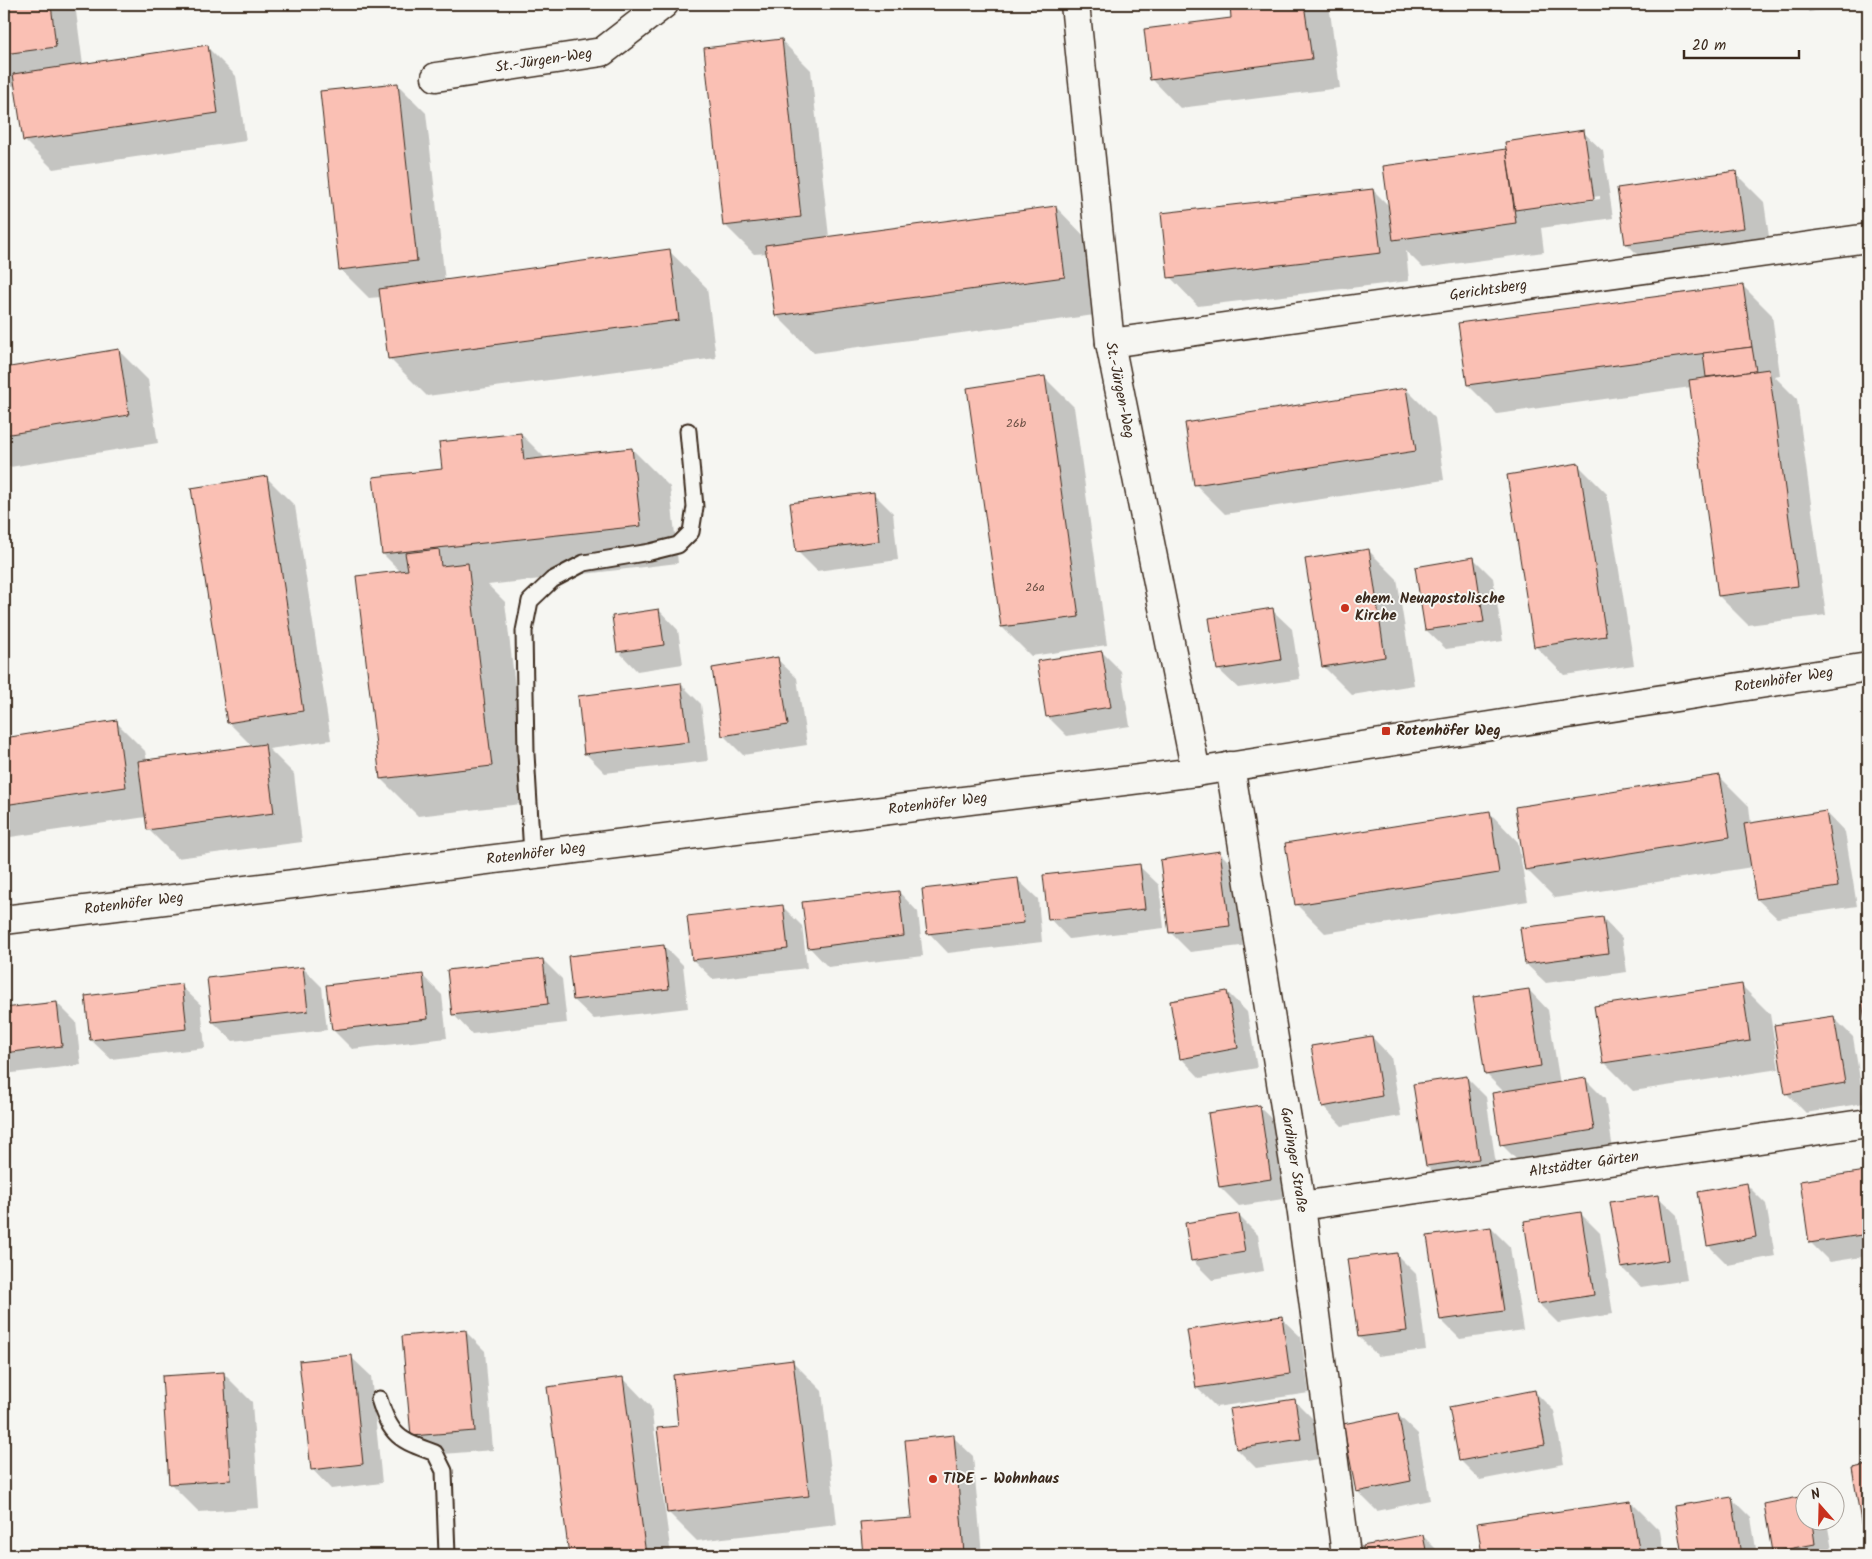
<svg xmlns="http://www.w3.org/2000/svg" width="1872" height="1559" font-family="Kalam,sans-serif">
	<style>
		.shadow { fill: #0003; fill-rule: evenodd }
		.building { fill: #fac0b4; stroke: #3b2a1e }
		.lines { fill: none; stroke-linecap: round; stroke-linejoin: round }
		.service-casing { stroke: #3b2a1e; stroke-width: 19 }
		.minor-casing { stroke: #3b2a1e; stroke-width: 31 }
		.service { stroke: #f6f6f2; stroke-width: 15 }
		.minor { stroke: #f6f6f2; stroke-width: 28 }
		.poi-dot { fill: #c8321e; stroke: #f6f6f2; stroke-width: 2 }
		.labels { text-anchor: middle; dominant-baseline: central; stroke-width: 4; stroke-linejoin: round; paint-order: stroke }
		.number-label { font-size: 12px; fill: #6b5044 }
		.street-label { font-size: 15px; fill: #3b2a1e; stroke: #f6f6f2 }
		.poi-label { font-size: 15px; font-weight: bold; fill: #3b2a1e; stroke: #f6f6f2; text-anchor: start }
	</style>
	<rect width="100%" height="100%" fill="#f6f6f2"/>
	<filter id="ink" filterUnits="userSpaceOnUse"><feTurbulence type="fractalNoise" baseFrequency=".02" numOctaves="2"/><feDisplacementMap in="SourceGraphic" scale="10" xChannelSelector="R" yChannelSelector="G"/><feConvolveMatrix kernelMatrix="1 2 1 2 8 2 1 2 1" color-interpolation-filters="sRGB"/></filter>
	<g filter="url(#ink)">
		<g class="shadow">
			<polygon points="4,4 75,4 83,65 207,47 236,76 246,141 53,169 24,140 16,85 12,86 4,77"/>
			<polygon points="448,4 474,4 452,7"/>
			<polygon points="1231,4 1329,4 1340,88 1180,108 1152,79 1233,19"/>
			<polygon points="1769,4 1795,4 1772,7"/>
			<polygon points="1801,4 1847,4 1848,5 1809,12"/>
			<polygon points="782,41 811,70 829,237 1056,207 1093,245 1102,314 814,353 776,315 768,253 754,254 725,225"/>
			<polygon points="397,84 426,113 445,281 669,251 707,288 716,358 427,396 390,359 381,297 369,298 340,269"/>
			<path d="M 1583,132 L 1603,151 L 1613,218 L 1541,228 L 1544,252 L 1423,268 L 1406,251 L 1409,281 L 1198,306 L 1170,277 L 1373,190 L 1390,207 L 1505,151 L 1508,153 ZM 1600,196 L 1600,199 L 1538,208 L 1538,205 Z"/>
			<polygon points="1735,173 1764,202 1772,257 1655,272 1626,243"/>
			<polygon points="1743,286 1772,315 1780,375 1774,376 1797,399 1826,615 1748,625 1719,596 1691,387 1497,414 1468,385"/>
			<polygon points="119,351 148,380 158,443 4,468 4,369"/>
			<polygon points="1045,378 1074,407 1107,645 1031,656 1002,627"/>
			<polygon points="1406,389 1435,418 1444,480 1225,514 1196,485"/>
			<polygon points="521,434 546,459 632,449 670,487 678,563 488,585 505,602 529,803 418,816 381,779 401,572 383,554 444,470"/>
			<polygon points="1578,465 1607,494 1634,665 1564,675 1535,646"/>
			<polygon points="266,477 295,506 331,740 269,749 294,774 302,842 177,858 148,829 146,817 4,838 4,739 116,722 145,751 147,761 253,747 228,722"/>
			<polygon points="873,493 893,513 898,560 817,571 797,551"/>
			<polygon points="1368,550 1397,579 1414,685 1352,695 1323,666"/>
			<polygon points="1473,558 1493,578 1503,641 1446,649 1426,630"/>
			<polygon points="659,610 678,630 683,664 637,671 618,651"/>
			<polygon points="1272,610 1292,629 1300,679 1238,688 1218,669"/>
			<polygon points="1102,652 1121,671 1130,726 1067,736 1047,716"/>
			<polygon points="777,659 797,678 807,745 743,755 723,735"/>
			<polygon points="681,684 701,704 708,761 605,773 586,754"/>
			<polygon points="1720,777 1749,806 1751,824 1826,812 1845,832 1857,906 1777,918 1757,899 1752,867 1555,898 1526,869"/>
			<polygon points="1490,813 1518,842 1528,901 1325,933 1296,904"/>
			<polygon points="1220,853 1239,872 1249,945 1190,952 1171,933"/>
			<polygon points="1139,866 1159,885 1164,928 1069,939 1050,919"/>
			<polygon points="1018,880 1038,899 1042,942 948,953 929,933"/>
			<polygon points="899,892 918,912 923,956 828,967 809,947"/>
			<polygon points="782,906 802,926 807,968 713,979 693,960"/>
			<polygon points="1603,918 1622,938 1627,972 1546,983 1526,964"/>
			<polygon points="664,946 683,965 688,1008 594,1019 574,1000"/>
			<polygon points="543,960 562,979 567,1023 472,1034 453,1014"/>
			<polygon points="303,968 322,987 327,1030 233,1041 213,1022"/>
			<polygon points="423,976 442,995 447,1038 352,1049 333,1030"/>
			<polygon points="1741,985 1770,1014 1779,1069 1633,1091 1604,1062"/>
			<polygon points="181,986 201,1005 205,1048 111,1059 91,1040"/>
			<polygon points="1529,990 1548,1010 1560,1084 1585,1079 1605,1099 1613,1149 1521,1164 1501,1144 1504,1092 1486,1074"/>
			<polygon points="1227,992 1247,1012 1257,1068 1200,1078 1181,1058"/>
			<polygon points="57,1003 76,1022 81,1065 4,1074 4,1009"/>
			<polygon points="1833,1017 1853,1037 1864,1103 1806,1113 1786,1093"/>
			<polygon points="1372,1037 1391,1057 1401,1116 1342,1126 1323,1106"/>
			<polygon points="1466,1077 1486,1097 1498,1178 1446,1185 1427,1166 1415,1085"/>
			<polygon points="1259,1107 1279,1126 1289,1198 1239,1206 1220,1187"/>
			<polygon points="1866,1173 1868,1175 1868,1256 1830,1262 1810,1242 1801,1182"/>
			<polygon points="1746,1184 1766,1204 1775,1256 1728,1265 1708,1245"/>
			<polygon points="1657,1196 1677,1215 1687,1280 1641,1287 1622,1268"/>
			<polygon points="1580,1213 1600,1233 1613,1314 1558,1323 1538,1303"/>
			<polygon points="1238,1215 1258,1235 1264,1271 1212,1280 1192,1260"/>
			<polygon points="1491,1228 1510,1247 1523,1330 1460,1339 1441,1320"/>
			<polygon points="1396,1254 1416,1274 1426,1350 1378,1356 1359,1337"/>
			<polygon points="1281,1318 1301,1337 1309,1393 1216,1407 1197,1388"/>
			<polygon points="465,1331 485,1351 493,1450 431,1455 412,1436"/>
			<polygon points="351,1357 371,1376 382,1483 331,1489 312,1469"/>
			<polygon points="793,1362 822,1391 837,1525 697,1541 668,1512 680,1427"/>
			<polygon points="223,1373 252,1402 259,1508 199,1512 170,1483"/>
			<polygon points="623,1378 651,1407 671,1555 571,1555 548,1388"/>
			<polygon points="1535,1392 1554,1411 1564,1464 1480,1480 1460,1460"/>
			<polygon points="1294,1400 1314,1420 1319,1459 1256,1468 1237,1449"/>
			<polygon points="1398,1415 1418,1434 1430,1500 1377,1511 1357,1491"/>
			<polygon points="953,1437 973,1456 982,1555 864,1555 861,1523 914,1519"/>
			<polygon points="1868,1467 1868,1542 1865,1539 1854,1469"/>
			<polygon points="1731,1498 1751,1518 1757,1555 1683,1555 1676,1507"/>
			<polygon points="1804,1498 1804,1522 1827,1522 1833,1555 1777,1555 1773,1551 1765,1505"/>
			<polygon points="1631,1502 1660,1531 1664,1555 1483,1555 1479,1524"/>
			<polygon points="1423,1536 1442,1555 1365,1555 1363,1547"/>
		</g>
		<g class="building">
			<polygon points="4,4 51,4 56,47 4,54"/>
			<polygon points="1230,4 1304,4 1312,59 1150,80 1144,29 1231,18"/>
			<polygon points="782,39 801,217 723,226 704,48"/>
			<polygon points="208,45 218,113 23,141 13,74"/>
			<polygon points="398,83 417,261 339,270 320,91"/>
			<polygon points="1584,130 1594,199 1515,210 1505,142"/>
			<polygon points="1506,149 1516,223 1393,240 1383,166"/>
			<polygon points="1736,171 1744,228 1625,244 1617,188"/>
			<polygon points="1373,189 1381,253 1168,278 1161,213"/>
			<polygon points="1056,206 1065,277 775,316 765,245"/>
			<polygon points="670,249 679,320 388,359 379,289"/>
			<polygon points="1743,285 1752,347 1467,385 1458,323"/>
			<polygon points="1752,347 1756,371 1706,377 1703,353"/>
			<polygon points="119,349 129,415 4,435 4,368"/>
			<polygon points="1769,369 1798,586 1718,596 1689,380"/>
			<polygon points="1045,376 1079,617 1001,627 967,388"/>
			<polygon points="1406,388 1416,451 1194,485 1185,423"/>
			<polygon points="521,433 524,460 632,448 641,526 382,554 373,477 442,469 439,442"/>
			<polygon points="1579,463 1606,636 1534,647 1507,475"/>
			<polygon points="267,476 303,711 227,723 191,488"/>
			<polygon points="874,492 879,541 796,552 790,503"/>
			<polygon points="439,549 441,566 468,563 492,766 380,779 356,576 408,570 405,553"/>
			<polygon points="1369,549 1385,657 1322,667 1305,559"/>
			<polygon points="1474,557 1484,622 1425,630 1415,567"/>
			<polygon points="1273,608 1281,660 1217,670 1209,618"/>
			<polygon points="659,609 664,645 617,652 612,616"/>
			<polygon points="1102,651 1111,707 1046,717 1037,661"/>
			<polygon points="778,657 788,725 722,736 712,668"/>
			<polygon points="681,683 689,742 584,754 578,696"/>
			<polygon points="117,720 126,787 4,805 4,738"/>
			<polygon points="265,744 274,813 147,830 138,761"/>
			<polygon points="1720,775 1730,837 1525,870 1515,807"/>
			<polygon points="1490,811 1499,873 1295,905 1285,843"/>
			<polygon points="1826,811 1838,887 1756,899 1744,824"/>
			<polygon points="1220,851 1230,926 1169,933 1160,860"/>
			<polygon points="1140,864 1145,909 1048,920 1043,875"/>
			<polygon points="1018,878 1024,923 927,934 922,889"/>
			<polygon points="899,891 904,936 808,948 802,902"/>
			<polygon points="783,905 788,949 692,960 687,916"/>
			<polygon points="1603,917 1608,953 1525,964 1520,928"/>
			<polygon points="664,945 669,989 573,1000 568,956"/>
			<polygon points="543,959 548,1004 452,1015 447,970"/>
			<polygon points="303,967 308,1011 212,1022 207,978"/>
			<polygon points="423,974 428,1019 332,1030 326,985"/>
			<polygon points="182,984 187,1029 90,1040 85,996"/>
			<polygon points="1742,984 1750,1041 1603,1063 1594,1006"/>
			<polygon points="1529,989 1541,1066 1485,1075 1473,997"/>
			<polygon points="1227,991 1238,1048 1180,1059 1170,1001"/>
			<polygon points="1868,1000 1868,1041 1862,1001"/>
			<polygon points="57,1002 62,1046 4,1053 4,1008"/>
			<polygon points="1834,1016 1845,1083 1785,1094 1774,1025"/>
			<polygon points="1372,1036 1382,1096 1322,1107 1311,1046"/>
			<polygon points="1467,1076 1479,1159 1426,1166 1413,1084"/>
			<polygon points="1586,1078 1594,1130 1500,1145 1492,1093"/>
			<polygon points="1260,1105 1271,1179 1219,1187 1208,1113"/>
			<polygon points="1866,1171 1868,1234 1809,1243 1800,1181"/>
			<polygon points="1747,1183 1756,1237 1707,1246 1698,1192"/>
			<polygon points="1658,1195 1668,1260 1621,1268 1610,1202"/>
			<polygon points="1581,1212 1594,1295 1537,1304 1524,1221"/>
			<polygon points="1239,1214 1245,1252 1191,1261 1185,1223"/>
			<polygon points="1491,1227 1504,1311 1440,1320 1427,1236"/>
			<polygon points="1397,1253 1407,1331 1358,1337 1347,1259"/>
			<polygon points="1282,1316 1290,1374 1196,1388 1187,1330"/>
			<polygon points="466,1330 475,1431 411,1436 402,1336"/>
			<polygon points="352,1355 363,1464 311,1470 299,1361"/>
			<polygon points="793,1360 809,1496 667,1513 657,1428 678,1426 673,1375"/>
			<polygon points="224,1372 231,1480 169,1484 162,1376"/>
			<polygon points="623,1377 646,1555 569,1555 547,1387"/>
			<polygon points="1535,1390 1545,1445 1459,1461 1449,1407"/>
			<polygon points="1295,1399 1301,1439 1236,1449 1229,1409"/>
			<polygon points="1398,1413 1411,1481 1356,1492 1343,1424"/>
			<polygon points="954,1435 964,1553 939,1555 863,1555 860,1522 912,1518 905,1440"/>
			<polygon points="1868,1465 1868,1539 1864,1540 1852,1468"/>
			<polygon points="1804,1496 1804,1522 1812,1522 1815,1544 1772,1552 1764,1504"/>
			<polygon points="1732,1497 1741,1555 1682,1555 1674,1506"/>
			<polygon points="1631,1501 1640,1555 1482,1555 1477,1523"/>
			<polygon points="1423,1535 1427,1555 1363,1555 1362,1546"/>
		</g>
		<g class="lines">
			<g class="service-casing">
				<g id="service">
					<polyline points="532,854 526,754 524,631 530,601 552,580 584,563 650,552 678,545 691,532 695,507 688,431"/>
					<path d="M 379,1399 C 391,1437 399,1440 435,1453 L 444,1471 L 447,1555"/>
				</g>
			</g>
			<g class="minor-casing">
				<g id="minor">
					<path id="s1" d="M 1075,4 L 1110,343 L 1196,772"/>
					<path id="s2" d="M 436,77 L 602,52 L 664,4"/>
					<path id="s3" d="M 1110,343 L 1868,238"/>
					<path id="s4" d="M 1230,766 L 1301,1206 L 1346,1555"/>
					<path id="s5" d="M 4,920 L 1196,772 L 1868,667"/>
					<path id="s6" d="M 1301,1206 L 1868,1123"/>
				</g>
			</g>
			<use href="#service" class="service"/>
			<use href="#minor" class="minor"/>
		</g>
	</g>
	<g class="poi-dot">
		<circle cx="1345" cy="608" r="5"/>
		<rect x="1381" y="726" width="10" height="10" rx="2.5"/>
		<circle cx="933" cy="1479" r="5"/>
	</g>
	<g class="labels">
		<g class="number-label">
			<text x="1016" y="423">26b</text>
			<text x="1035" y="587">26a</text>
		</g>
		<g class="street-label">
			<text stroke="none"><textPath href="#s2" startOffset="109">St.-Jürgen-Weg</textPath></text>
			<text stroke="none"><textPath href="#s3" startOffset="382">Gerichtsberg</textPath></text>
			<text stroke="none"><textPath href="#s1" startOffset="389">St.-Jürgen-Weg</textPath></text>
			<text stroke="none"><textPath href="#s5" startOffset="1796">Rotenhöfer Weg</textPath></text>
			<text stroke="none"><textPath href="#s5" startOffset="941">Rotenhöfer Weg</textPath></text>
			<text stroke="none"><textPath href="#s5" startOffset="536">Rotenhöfer Weg</textPath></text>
			<text stroke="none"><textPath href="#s5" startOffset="131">Rotenhöfer Weg</textPath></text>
			<text stroke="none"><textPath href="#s4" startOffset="399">Gardinger Straße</textPath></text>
			<text stroke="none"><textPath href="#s6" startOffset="286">Altstädter Gärten</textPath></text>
		</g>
		<g class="poi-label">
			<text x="1355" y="599">ehem. Neuapostolische<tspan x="1355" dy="17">Kirche</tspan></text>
			<text x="1396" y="731">Rotenhöfer Weg</text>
			<text x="943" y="1479">TIDE - Wohnhaus</text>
		</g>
	</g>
	<rect width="1872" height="1559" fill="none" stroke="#f6f6f2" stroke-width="20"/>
	<rect x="10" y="10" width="1852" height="1539" fill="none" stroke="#3b2a1e" stroke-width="2" filter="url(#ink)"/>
	<g transform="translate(1820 1506) rotate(340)"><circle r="24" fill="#f6f6f2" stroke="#aba49d"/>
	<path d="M0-4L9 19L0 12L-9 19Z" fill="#c8321e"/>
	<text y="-8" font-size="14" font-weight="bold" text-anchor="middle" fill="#3b2a1e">N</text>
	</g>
	<path d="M1684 50v8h115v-8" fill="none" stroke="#3b2a1e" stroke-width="2.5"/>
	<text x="1692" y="50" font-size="15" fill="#3b2a1e" stroke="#f6f6f2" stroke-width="4" paint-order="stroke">20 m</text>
</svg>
